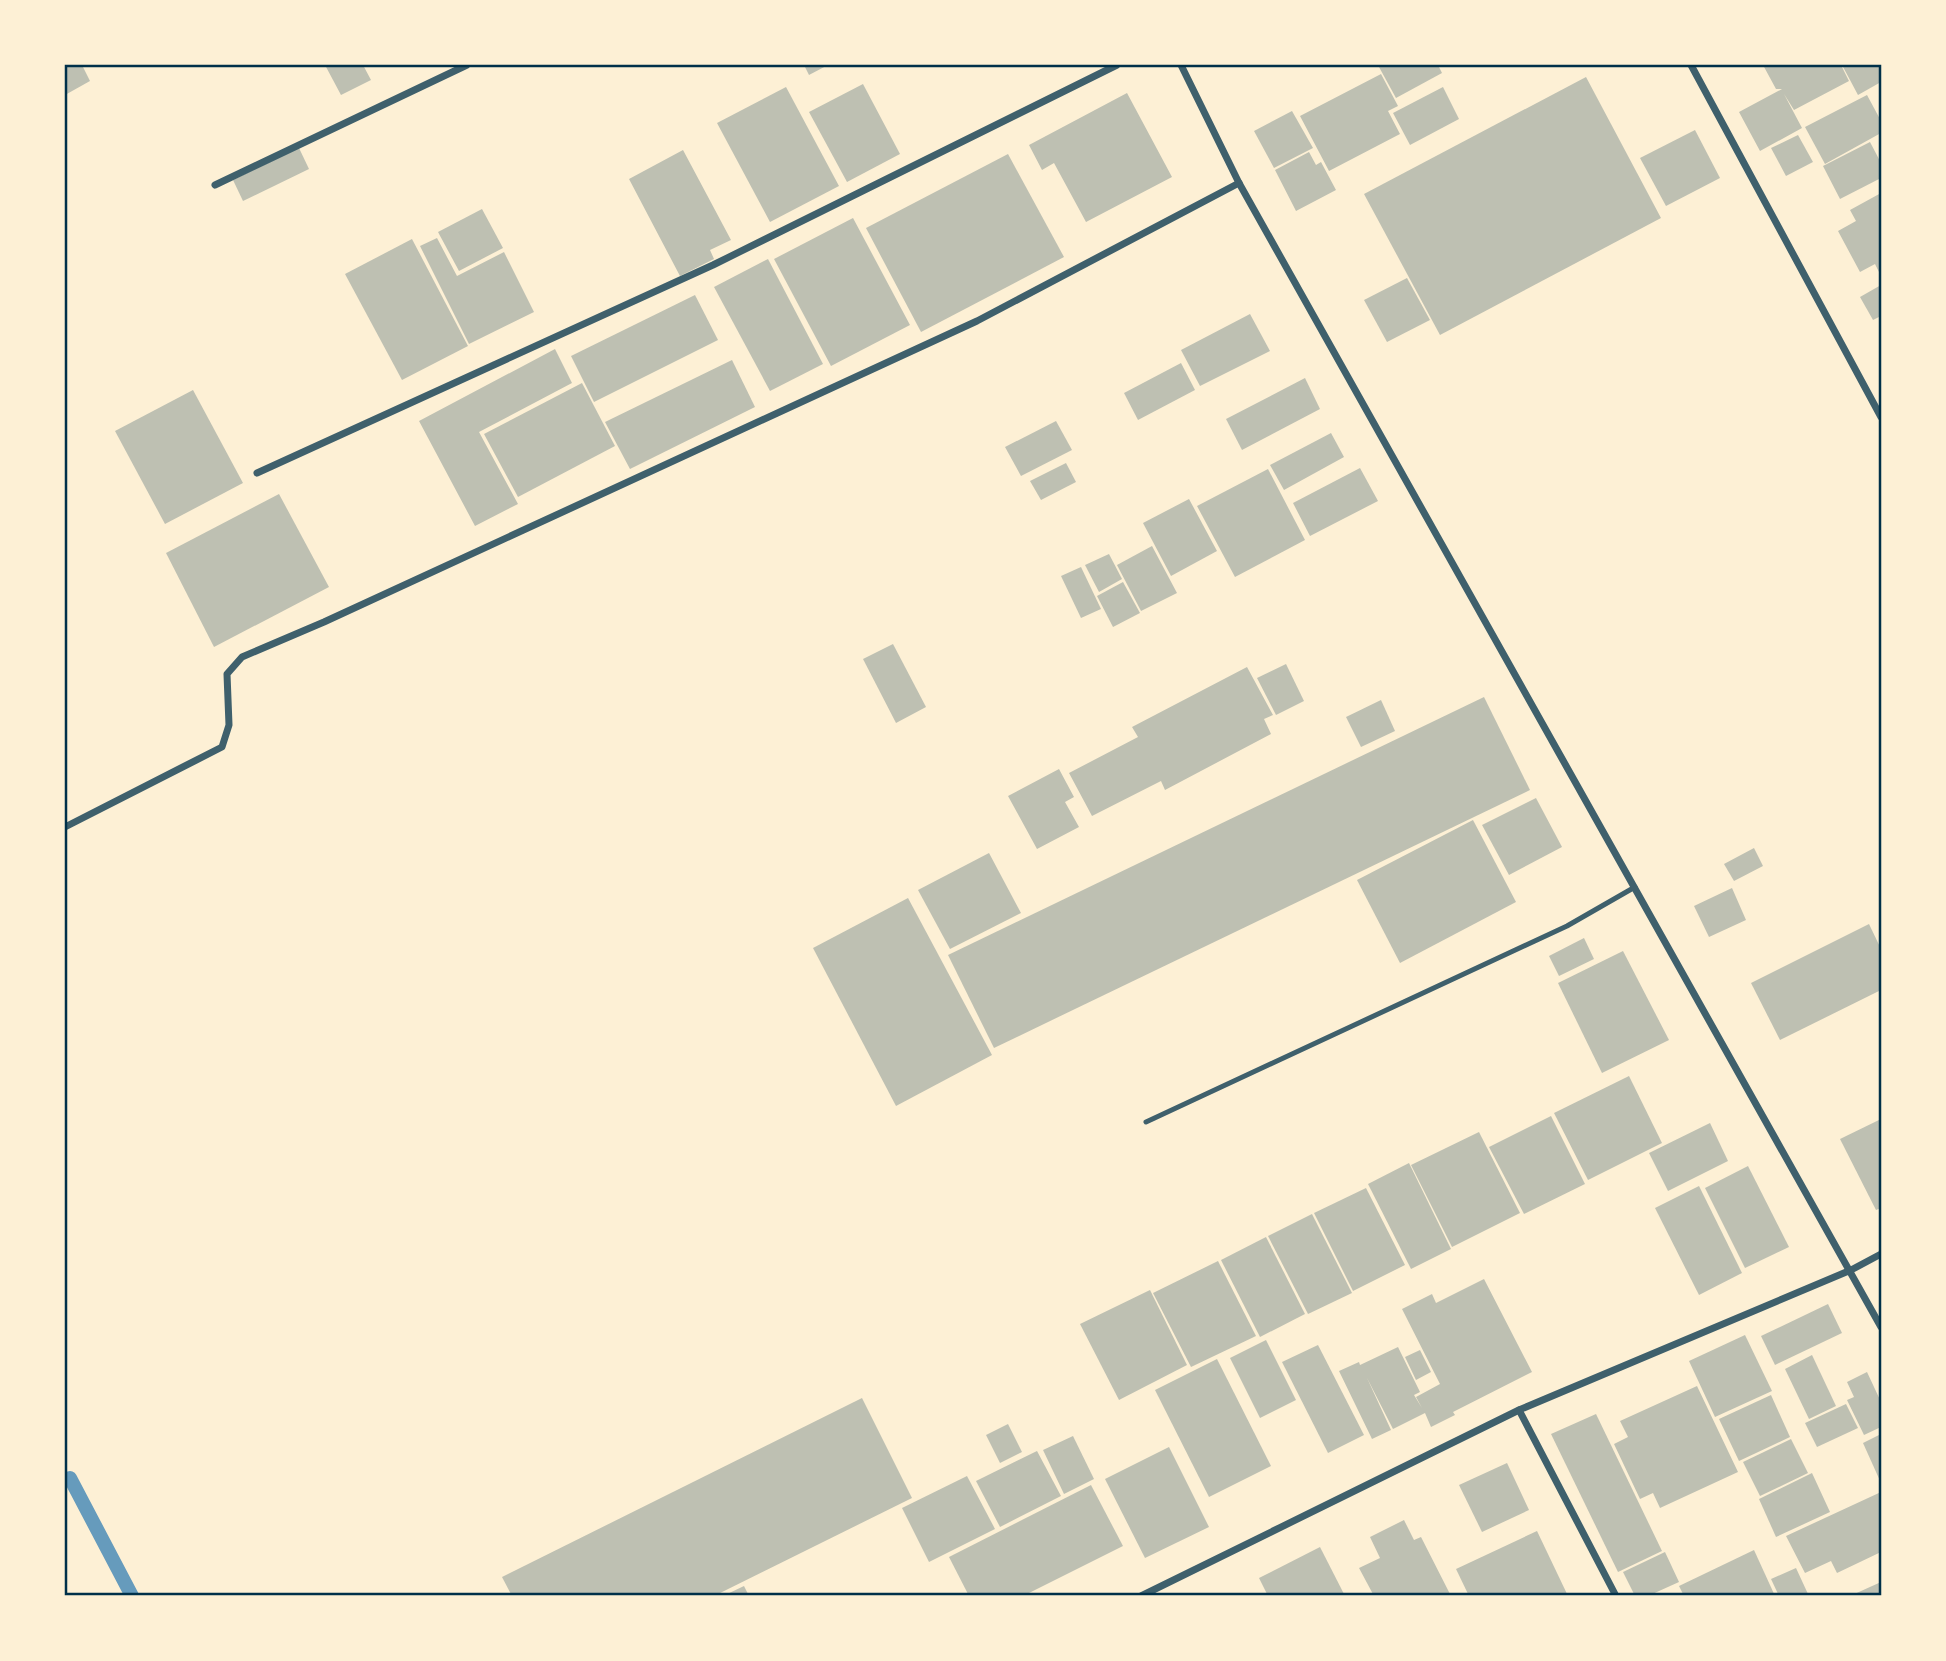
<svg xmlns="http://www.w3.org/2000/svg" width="1946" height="1661" font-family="'DejaVu Sans',sans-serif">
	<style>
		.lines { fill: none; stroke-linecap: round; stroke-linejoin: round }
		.stream { stroke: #669bbc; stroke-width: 14 }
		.building { fill: #bec0b2 }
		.service { stroke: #3f606c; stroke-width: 5 }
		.minor { stroke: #3f606c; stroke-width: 7 }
		.neatline { fill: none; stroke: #003049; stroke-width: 2.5 }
	</style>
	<rect width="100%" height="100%" fill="#fdf0d5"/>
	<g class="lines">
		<polyline class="stream" points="65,1480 70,1478 132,1596"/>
	</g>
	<g class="building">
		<polygon points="65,65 82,65 90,81 65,95"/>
		<polygon points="325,65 363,65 371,80 341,95"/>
		<polygon points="804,65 828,65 809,75"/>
		<polygon points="1383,65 1438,65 1442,73 1396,98 1379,67"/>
		<polygon points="1763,65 1841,65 1849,81 1794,110 1784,94 1802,128 1760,151 1739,112 1782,89 1776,89"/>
		<polygon points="1842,65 1881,65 1881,82 1858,95"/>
		<polygon points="1381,74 1398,106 1388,111 1400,134 1329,171 1300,116"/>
		<polygon points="1586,77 1661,218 1440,335 1364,194"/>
		<polygon points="863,84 900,154 847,182 809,112"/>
		<polygon points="786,87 839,186 770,222 717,123"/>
		<polygon points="1443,87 1459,119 1410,145 1393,113"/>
		<polygon points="1127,93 1172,177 1086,222 1054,163 1042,170 1029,145"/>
		<polygon points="1867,95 1881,121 1881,133 1825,164 1805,127"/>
		<polygon points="1292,111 1313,148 1274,168 1254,131"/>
		<polygon points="1695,130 1720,178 1666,206 1640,158"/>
		<polygon points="1798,135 1813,162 1786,176 1771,148"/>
		<polygon points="1870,142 1881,163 1881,178 1840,199 1823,166"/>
		<polygon points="299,148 309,169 243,201 233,180"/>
		<polygon points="683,150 731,240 710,250 714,259 680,276 629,179"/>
		<polygon points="1309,152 1316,165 1321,162 1336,190 1296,211 1275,170"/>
		<polygon points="1008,154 1064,257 921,332 866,228"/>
		<polygon points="1881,193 1881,276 1875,264 1860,272 1838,231 1856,221 1850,210"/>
		<polygon points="482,209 503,248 459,271 438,232"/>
		<polygon points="853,218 910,325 831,366 774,259"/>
		<polygon points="437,238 457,276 504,252 534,312 469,344 420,246"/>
		<polygon points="412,239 468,346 402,380 345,274"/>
		<polygon points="768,259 823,364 770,391 714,287"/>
		<polygon points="1407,278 1430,320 1387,342 1364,300"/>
		<polygon points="1881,285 1881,316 1873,320 1860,297"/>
		<polygon points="695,295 718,340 594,402 571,356"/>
		<polygon points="1250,314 1270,351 1200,386 1181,350"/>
		<polygon points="555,349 572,383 479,432 518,504 475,526 419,421"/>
		<polygon points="732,360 755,407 630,469 605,422"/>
		<polygon points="1181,363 1195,390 1138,420 1124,393"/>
		<polygon points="1305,378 1320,409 1242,450 1226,419"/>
		<polygon points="582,383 615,446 518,497 484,434"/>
		<polygon points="193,390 243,483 165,524 115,431"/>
		<polygon points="1056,421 1072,450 1021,476 1005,447"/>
		<polygon points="1331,433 1344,457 1284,490 1270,465"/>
		<polygon points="1066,463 1076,482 1041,500 1030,481"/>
		<polygon points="1360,468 1378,501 1310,536 1293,503"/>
		<polygon points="1268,469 1305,540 1235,577 1197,506"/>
		<polygon points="279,494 329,587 214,647 166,553"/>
		<polygon points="1189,499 1217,551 1171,576 1143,523"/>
		<polygon points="1152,546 1177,593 1141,611 1117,565"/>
		<polygon points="1109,554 1122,579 1099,592 1085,565"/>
		<polygon points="1081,567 1101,609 1081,618 1061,576"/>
		<polygon points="1123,582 1140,613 1113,627 1097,596"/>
		<polygon points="893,644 926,707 896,723 863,659"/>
		<polygon points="1286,664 1304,701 1276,715 1257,678"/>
		<polygon points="1247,667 1273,715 1264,719 1271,734 1165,790 1161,781 1092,816 1069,773 1138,737 1132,727"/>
		<polygon points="1484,697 1530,790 994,1048 948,955"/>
		<polygon points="1381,700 1395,731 1361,747 1346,717"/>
		<polygon points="1059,769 1074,797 1065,802 1079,827 1037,849 1008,796"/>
		<polygon points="1536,798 1562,847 1509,875 1482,825"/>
		<polygon points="1473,820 1516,902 1400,963 1357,880"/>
		<polygon points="1754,848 1763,866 1734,881 1724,864"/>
		<polygon points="989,853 1021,913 950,949 918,890"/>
		<polygon points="1732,888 1746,920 1709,937 1694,906"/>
		<polygon points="908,898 992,1055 896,1106 813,948"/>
		<polygon points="1869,924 1881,949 1881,990 1780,1040 1751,983"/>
		<polygon points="1584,938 1594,959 1559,976 1549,956"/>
		<polygon points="1623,951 1669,1040 1602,1073 1558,983"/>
		<polygon points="1629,1076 1662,1143 1588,1180 1554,1113"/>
		<polygon points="1551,1116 1585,1184 1524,1214 1489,1147"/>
		<polygon points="1881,1119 1881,1208 1876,1210 1840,1139"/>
		<polygon points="1710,1123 1728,1161 1668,1191 1649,1153"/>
		<polygon points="1479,1132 1520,1213 1452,1247 1411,1165"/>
		<polygon points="1409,1163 1451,1249 1411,1269 1368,1184"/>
		<polygon points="1748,1166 1789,1247 1745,1268 1705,1188"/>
		<polygon points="1699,1186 1742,1273 1699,1295 1655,1208"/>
		<polygon points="1366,1188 1405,1265 1353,1291 1314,1213"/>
		<polygon points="1312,1214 1352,1293 1308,1314 1268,1236"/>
		<polygon points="1266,1237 1305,1314 1260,1337 1221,1260"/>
		<polygon points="1218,1261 1256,1336 1191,1367 1153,1293"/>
		<polygon points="1484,1279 1532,1372 1453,1412 1455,1415 1431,1427 1425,1413 1393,1429 1367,1378 1391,1430 1372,1439 1339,1371 1359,1362 1360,1365 1398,1347 1420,1392 1414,1395 1422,1408 1416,1397 1440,1384 1402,1309 1432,1294 1436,1303"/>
		<polygon points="1150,1290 1187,1365 1119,1400 1080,1324"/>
		<polygon points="1828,1304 1842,1333 1775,1365 1761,1336"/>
		<polygon points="1745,1335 1772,1391 1715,1417 1689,1361"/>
		<polygon points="1266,1340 1296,1400 1260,1418 1230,1358"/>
		<polygon points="1318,1345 1364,1435 1328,1453 1282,1362"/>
		<polygon points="1420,1350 1431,1372 1416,1380 1405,1357"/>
		<polygon points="1812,1355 1836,1406 1809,1419 1785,1369"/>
		<polygon points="1217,1359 1271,1466 1209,1497 1155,1390"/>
		<polygon points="1867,1372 1881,1402 1881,1427 1864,1435 1847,1400 1854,1397 1847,1382"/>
		<polygon points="1697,1386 1738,1472 1660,1508 1653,1493 1640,1499 1614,1444 1628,1437 1620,1421"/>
		<polygon points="1771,1395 1790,1437 1739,1461 1719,1419"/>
		<polygon points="862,1398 912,1498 714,1596 512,1596 502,1577"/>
		<polygon points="1846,1404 1858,1428 1817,1447 1805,1423"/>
		<polygon points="1596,1414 1662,1551 1618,1572 1551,1434"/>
		<polygon points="1008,1424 1022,1452 1000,1463 986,1435"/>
		<polygon points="1881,1434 1881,1483 1863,1443"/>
		<polygon points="1073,1436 1094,1479 1064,1494 1043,1450"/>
		<polygon points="1791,1439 1808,1473 1760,1496 1743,1462"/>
		<polygon points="1169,1447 1209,1527 1145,1558 1105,1479"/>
		<polygon points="1037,1451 1061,1496 1000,1527 976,1481"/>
		<polygon points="1507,1463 1529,1510 1482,1532 1459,1485"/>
		<polygon points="1812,1473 1830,1512 1776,1537 1759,1499"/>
		<polygon points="967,1476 995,1529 929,1562 902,1508"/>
		<polygon points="1091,1485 1123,1546 1023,1596 969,1596 949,1557"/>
		<polygon points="1881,1492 1881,1552 1837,1573 1831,1561 1805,1573 1786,1536"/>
		<polygon points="1404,1520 1414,1540 1421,1537 1451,1596 1374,1596 1359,1568 1380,1558 1370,1537"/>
		<polygon points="1537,1531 1568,1596 1469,1596 1456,1569"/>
		<polygon points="1320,1547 1345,1596 1268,1596 1259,1578"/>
		<polygon points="1754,1550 1775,1596 1684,1596 1679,1586"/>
		<polygon points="1665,1552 1679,1582 1648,1596 1635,1596 1623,1572"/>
		<polygon points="1796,1568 1808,1594 1779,1596 1771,1579"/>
		<polygon points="1881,1582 1881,1596 1850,1596"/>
		<polygon points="744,1586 749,1596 723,1596"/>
	</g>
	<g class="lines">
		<polyline class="service" points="1146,1122 1567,926 1635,887"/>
		<g class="minor">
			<polyline points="1181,65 1239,183 1881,1327"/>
			<polyline points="1691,65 1881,417"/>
			<polyline points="215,185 467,65"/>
			<polyline points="257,473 713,265 1117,65"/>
			<polyline points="65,827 222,747 229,725 227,674 242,657 324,622 977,321 1239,183"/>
			<polyline points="1519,1410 1616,1596"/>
			<polyline points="1141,1596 1519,1410 1851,1270 1881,1254"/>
		</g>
	</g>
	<rect width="1946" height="1661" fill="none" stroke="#fdf0d5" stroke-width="133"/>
	<rect x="66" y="66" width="1814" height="1528" class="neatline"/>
</svg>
